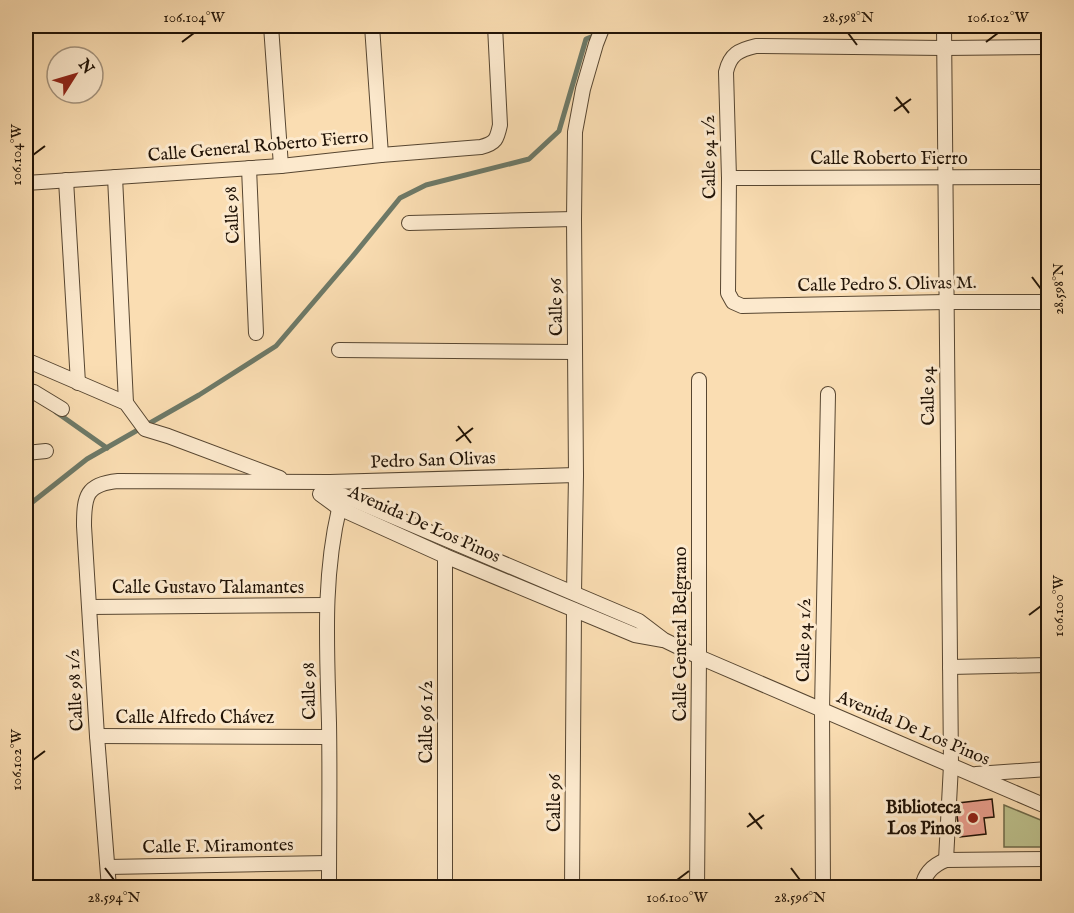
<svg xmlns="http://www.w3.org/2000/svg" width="1074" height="913" font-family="'IM FELL English',serif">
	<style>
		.green { fill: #bdc18d; stroke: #6f6a4a; stroke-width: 1.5 }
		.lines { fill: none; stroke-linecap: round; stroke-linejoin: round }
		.stream { stroke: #6d7967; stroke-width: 5 }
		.building { fill: #ea9f8e; stroke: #211306; stroke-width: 1.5 }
		.minor-casing { stroke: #574631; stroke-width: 16 }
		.minor { stroke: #fce9cd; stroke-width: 14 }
		.ticks { fill: none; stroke: #211306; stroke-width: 2 }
		.poi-dot { fill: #8f2418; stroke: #fce9cd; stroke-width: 2 }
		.labels { text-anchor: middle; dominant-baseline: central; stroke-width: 6; stroke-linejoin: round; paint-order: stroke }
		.street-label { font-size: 18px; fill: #211306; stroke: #fce9cd }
		.poi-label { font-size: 18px; font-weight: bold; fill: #211306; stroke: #fce9cd; text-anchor: end }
		.neatline { fill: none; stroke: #211306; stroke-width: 2 }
		.ticks-label { font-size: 15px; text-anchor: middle; fill: #211306 }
	</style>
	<rect width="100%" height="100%" fill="#faddb2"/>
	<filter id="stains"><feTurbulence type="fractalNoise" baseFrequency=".00333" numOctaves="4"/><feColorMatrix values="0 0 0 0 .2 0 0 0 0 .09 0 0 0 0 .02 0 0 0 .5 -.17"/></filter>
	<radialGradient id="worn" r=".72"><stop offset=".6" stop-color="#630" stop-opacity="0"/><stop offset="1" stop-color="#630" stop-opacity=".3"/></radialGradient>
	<polygon class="green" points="1004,805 1048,823 1048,847 1004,847"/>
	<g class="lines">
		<g class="stream">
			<polyline points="604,31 617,26"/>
			<polyline points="56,412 107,448"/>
			<polyline points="26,510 30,504 87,459 199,395 276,346 352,257 400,198 426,185 529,159 559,131 586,39 596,35"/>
			<polyline points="26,879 28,888"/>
		</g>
	</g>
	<polygon class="building" points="992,799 994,817 984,818 986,834 960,837 957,816 958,803"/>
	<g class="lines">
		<g class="minor-casing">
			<g id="minor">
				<polyline points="271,26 281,166"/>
				<polyline points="372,26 381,155"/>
				<polyline points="944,26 951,765 946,860"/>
				<path d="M 1048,47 L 944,48 L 756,46 C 739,50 730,54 726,72 L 729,178 L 728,293 L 733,302 L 742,306 L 946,302 L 1048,302"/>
				<polyline points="249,168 256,333"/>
				<polyline points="115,177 126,403"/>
				<polyline points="729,178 1048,177"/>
				<polyline points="66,180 78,383"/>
				<path d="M 26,183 L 281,166 L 381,155 L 481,147 C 496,143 497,139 500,125 L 495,26"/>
				<polyline points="409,223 574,219"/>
				<polyline points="339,350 575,352"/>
				<polyline points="26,360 126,403 145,429 168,436 280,478"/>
				<polyline points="26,390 34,392 62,409"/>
				<polyline points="26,453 46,451"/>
				<polyline points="320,494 339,508 445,556 635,635 663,640"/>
				<polyline points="321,494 342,495 639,621 664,640 699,657 1048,807"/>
				<polyline points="445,556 445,888"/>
				<polyline points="574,593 576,475 574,219 575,132 583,89 596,44 603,26"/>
				<polyline points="90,607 326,605"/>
				<polyline points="950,667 1048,665"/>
				<polyline points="97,736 329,737"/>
				<polyline points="976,774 1048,769"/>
				<polyline points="108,867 329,863"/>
				<path d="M 109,888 L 97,736 L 84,526 C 84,496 86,484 118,481 L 330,482 L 576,475"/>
				<path d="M 329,888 C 329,833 330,778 329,723 C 327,649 322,574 341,501"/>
				<polyline points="572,888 574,610"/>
				<polyline points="697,888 699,657 699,380"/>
				<polyline points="823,888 822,710 828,394"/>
				<path d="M 922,888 C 924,874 933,865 946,860 L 1048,859"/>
			</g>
		</g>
		<use href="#minor" class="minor"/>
	</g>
	<path class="ticks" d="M 848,33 L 857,45M 182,42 L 194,33M 986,42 L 998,33M 896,97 L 909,113M 894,111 L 911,99M 33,155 L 45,146M 1032,277 L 1041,289M 458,426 L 471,443M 456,441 L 473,428M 1029,615 L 1041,606M 33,760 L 45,751M 749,813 L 762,829M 747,827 L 764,815M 105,868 L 114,880M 791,868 L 800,880M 677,880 L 689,871"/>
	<circle class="poi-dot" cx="973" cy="818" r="6"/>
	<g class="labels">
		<g class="street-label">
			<text transform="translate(258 147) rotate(-5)">Calle General Roberto Fierro</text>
			<text transform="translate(710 157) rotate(-91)">Calle 94 1/2</text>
			<text x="889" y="159">Calle Roberto Fierro</text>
			<text transform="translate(233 215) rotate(-93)">Calle 98</text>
			<text transform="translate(887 285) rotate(-1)">Calle Pedro S. Olivas M.</text>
			<text transform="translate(557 307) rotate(-91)">Calle 96</text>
			<text transform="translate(929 396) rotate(-91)">Calle 94</text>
			<text transform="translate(433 461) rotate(-2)">Pedro San Olivas</text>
			<text transform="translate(424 525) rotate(24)">Avenida De Los Pinos</text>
			<text x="208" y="588">Calle Gustavo Talamantes</text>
			<text transform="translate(681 634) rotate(-90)">Calle General Belgrano</text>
			<text transform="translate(805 640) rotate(-89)">Calle 94 1/2</text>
			<text transform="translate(76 690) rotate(-93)">Calle 98 1/2</text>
			<text transform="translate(310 691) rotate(-91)">Calle 98</text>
			<text x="195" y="718">Calle Alfredo Chávez</text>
			<text transform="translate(427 722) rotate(-90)">Calle 96 1/2</text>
			<text transform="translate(913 729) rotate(23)">Avenida De Los Pinos</text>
			<text transform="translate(555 803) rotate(-90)">Calle 96</text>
			<text transform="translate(218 847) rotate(-1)">Calle F. Miramontes</text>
		</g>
		<g class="poi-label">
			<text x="961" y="808">Biblioteca<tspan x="961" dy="21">Los Pinos</tspan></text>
		</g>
	</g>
	<rect width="1074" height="913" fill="none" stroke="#faddb2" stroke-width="66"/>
	<g transform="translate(75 75) rotate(53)"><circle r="28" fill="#fce9cd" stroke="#a4937d" stroke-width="1.5"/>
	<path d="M0-4.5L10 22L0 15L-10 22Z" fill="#8f2418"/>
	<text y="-9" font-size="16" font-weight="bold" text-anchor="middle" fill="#211306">N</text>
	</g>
	<rect x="33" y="33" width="1008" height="847" class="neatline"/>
	<g class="ticks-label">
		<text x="194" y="22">106.104°W</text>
		<text x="848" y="22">28.598°N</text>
		<text x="998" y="22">106.102°W</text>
		<text transform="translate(16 155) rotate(-90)" y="5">106.104°W</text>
		<text transform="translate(1058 289) rotate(-90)" y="5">28.598°N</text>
		<text transform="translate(1058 606) rotate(-90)" y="5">106.100°W</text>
		<text transform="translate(16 760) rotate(-90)" y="5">106.102°W</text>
		<text x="114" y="902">28.594°N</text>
		<text x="677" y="902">106.100°W</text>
		<text x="800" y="902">28.596°N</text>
	</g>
	<rect width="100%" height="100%" filter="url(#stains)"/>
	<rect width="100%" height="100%" fill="url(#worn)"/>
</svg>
